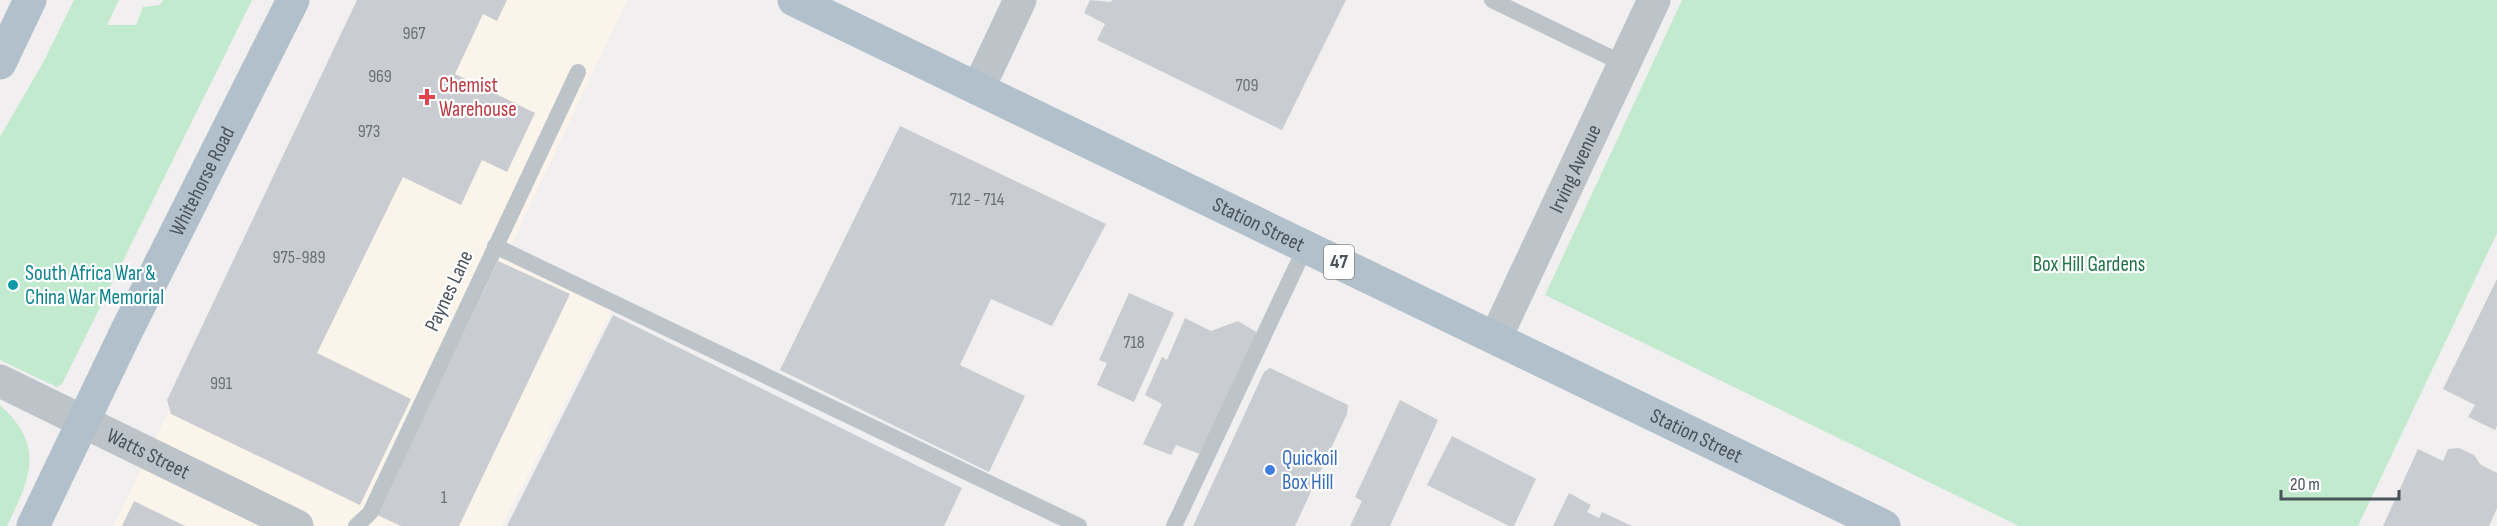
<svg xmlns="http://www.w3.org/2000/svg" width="2497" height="526" font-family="'Sofia Sans Condensed',sans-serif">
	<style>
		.commercial { fill: #faf4ea }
		.green { fill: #c2eacf }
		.building { fill: #c9ccd1 }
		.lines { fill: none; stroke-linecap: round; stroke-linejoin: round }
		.lane { stroke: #bcc4ca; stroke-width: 16 }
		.street { stroke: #bcc4ca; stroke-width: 33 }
		.primary { stroke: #b1c0cb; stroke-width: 33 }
		.health-dot { fill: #e0444e; stroke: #fff; stroke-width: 2 }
		.culture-dot { fill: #0f9aa8; stroke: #fff; stroke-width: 2 }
		.shop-dot { fill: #3f7fe0; stroke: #fff; stroke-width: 2 }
		.labels { text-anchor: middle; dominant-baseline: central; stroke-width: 4.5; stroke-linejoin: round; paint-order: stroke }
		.number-label { font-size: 18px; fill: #697178 }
		.shield { fill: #fff; stroke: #80878c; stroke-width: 1.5 }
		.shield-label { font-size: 20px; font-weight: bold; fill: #49535a }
		.health-label { font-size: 21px; fill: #be3a42; stroke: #fff; text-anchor: start }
		.street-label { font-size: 21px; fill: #49535a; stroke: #fff }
		.park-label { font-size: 21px; fill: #217445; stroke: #fff }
		.culture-label { font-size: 21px; fill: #0d838f; stroke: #fff; text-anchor: start }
		.shop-label { font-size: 21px; fill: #366cbe; stroke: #fff; text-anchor: start }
	</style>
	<rect width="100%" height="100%" fill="#f1efef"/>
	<polygon class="commercial" points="364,0 627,0 506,256 613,308 502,526 114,526"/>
	<g class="green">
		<polygon points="74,0 119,0 107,25 136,25 143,7 160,5 163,0 252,0 62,384 57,387 0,360 0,137 44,61"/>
		<polygon points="1682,0 2497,0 2497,233 2358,526 2019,526 1545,295"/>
		<path d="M 0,405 C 46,447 30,478 7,526 L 0,526 Z"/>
	</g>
	<g class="building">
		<polygon points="357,0 507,0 497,21 483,14 455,74 535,113 507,172 482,160 461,205 403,177 317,353 411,399 360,505 171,414 167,400"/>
		<polygon points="1090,0 1111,2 1112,0 1346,0 1282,130 1097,40 1105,24 1084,13"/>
		<polygon points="900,126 1106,224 1052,326 991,299 960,365 1025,396 989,472 780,370"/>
		<polygon points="498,261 570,294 459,526 401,526 377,515"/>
		<polygon points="2497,279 2497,426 2495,430 2468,417 2475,405 2443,389"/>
		<polygon points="1129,293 1174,313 1134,402 1097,385 1107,363 1099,360"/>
		<polygon points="613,315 962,488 944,526 507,526"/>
		<polygon points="1185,318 1211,331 1238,321 1258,333 1200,454 1176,445 1171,455 1143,444 1162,404 1145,395 1162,357 1167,360"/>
		<polygon points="1270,368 1348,405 1347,414 1295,526 1193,526 1264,372"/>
		<polygon points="1400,400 1438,420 1390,526 1350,526 1362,501 1355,497"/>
		<polygon points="1452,436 1536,479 1514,526 1509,526 1427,485"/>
		<polygon points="2459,448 2474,455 2481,465 2497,473 2497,508 2489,526 2383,526 2418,449 2443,461 2448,449"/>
		<polygon points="1569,493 1591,505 1587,512 1599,518 1602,512 1632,526 1553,526"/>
		<polygon points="134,501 185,526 122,526"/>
	</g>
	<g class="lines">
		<g class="lane">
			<polyline points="1492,0 1624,64"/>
			<polyline points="495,246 1079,526"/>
			<polyline points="356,526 370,513 578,72"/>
			<polyline points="1174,526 1306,246"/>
		</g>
		<g class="street">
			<polyline points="978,89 1020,0"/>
			<path id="s1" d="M 1496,337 L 1654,0"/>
			<path id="s2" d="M 0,381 L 297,526"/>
		</g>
		<g class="primary">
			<path id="s3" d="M 794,0 L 1884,526"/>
			<polyline points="0,63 30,0"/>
			<path id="s4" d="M 33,526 L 127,330 L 293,0"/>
		</g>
	</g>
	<path class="health-dot" d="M424 88h6v6h6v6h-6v6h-6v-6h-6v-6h6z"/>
	<circle class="culture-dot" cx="13" cy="285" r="6"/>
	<circle class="shop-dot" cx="1270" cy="470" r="6"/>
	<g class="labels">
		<g class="number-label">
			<text x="414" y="33">967</text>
			<text x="380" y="76">969</text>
			<text x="1247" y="85">709</text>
			<text x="369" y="131">973</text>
			<text x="977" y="199">712 - 714</text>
			<text x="299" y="257">975-989</text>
			<text x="1134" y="342">718</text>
			<text x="221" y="383">991</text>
			<text x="444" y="497">1</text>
		</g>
		<rect class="shield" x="1324" y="245" width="30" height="34" rx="4.5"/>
		<g class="shield-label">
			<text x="1339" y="262">47</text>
		</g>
		<g class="health-label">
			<text x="439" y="85">Chemist<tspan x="439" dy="24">Warehouse</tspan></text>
		</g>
		<g class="street-label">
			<text stroke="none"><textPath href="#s1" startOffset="186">Irving Avenue</textPath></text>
			<text stroke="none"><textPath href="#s4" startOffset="384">Whitehorse Road</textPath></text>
			<text stroke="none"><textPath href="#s3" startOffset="516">Station Street</textPath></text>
			<text transform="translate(449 291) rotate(-65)">Paynes Lane</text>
			<text stroke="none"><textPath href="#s3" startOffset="1002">Station Street</textPath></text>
			<text stroke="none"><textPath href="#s2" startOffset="165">Watts Street</textPath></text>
		</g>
		<g class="park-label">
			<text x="2089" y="264">Box Hill Gardens</text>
		</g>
		<g class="culture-label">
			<text x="25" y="273">South Africa War &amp;<tspan x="25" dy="24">China War Memorial</tspan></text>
		</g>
		<g class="shop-label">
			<text x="1282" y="458">Quickoil<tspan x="1282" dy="24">Box Hill</tspan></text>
		</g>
	</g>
	<path d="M2281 490v9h118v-9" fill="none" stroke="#49535a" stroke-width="3"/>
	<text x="2290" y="490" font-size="18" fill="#49535a" stroke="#ffffff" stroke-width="4.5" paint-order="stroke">20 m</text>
</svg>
